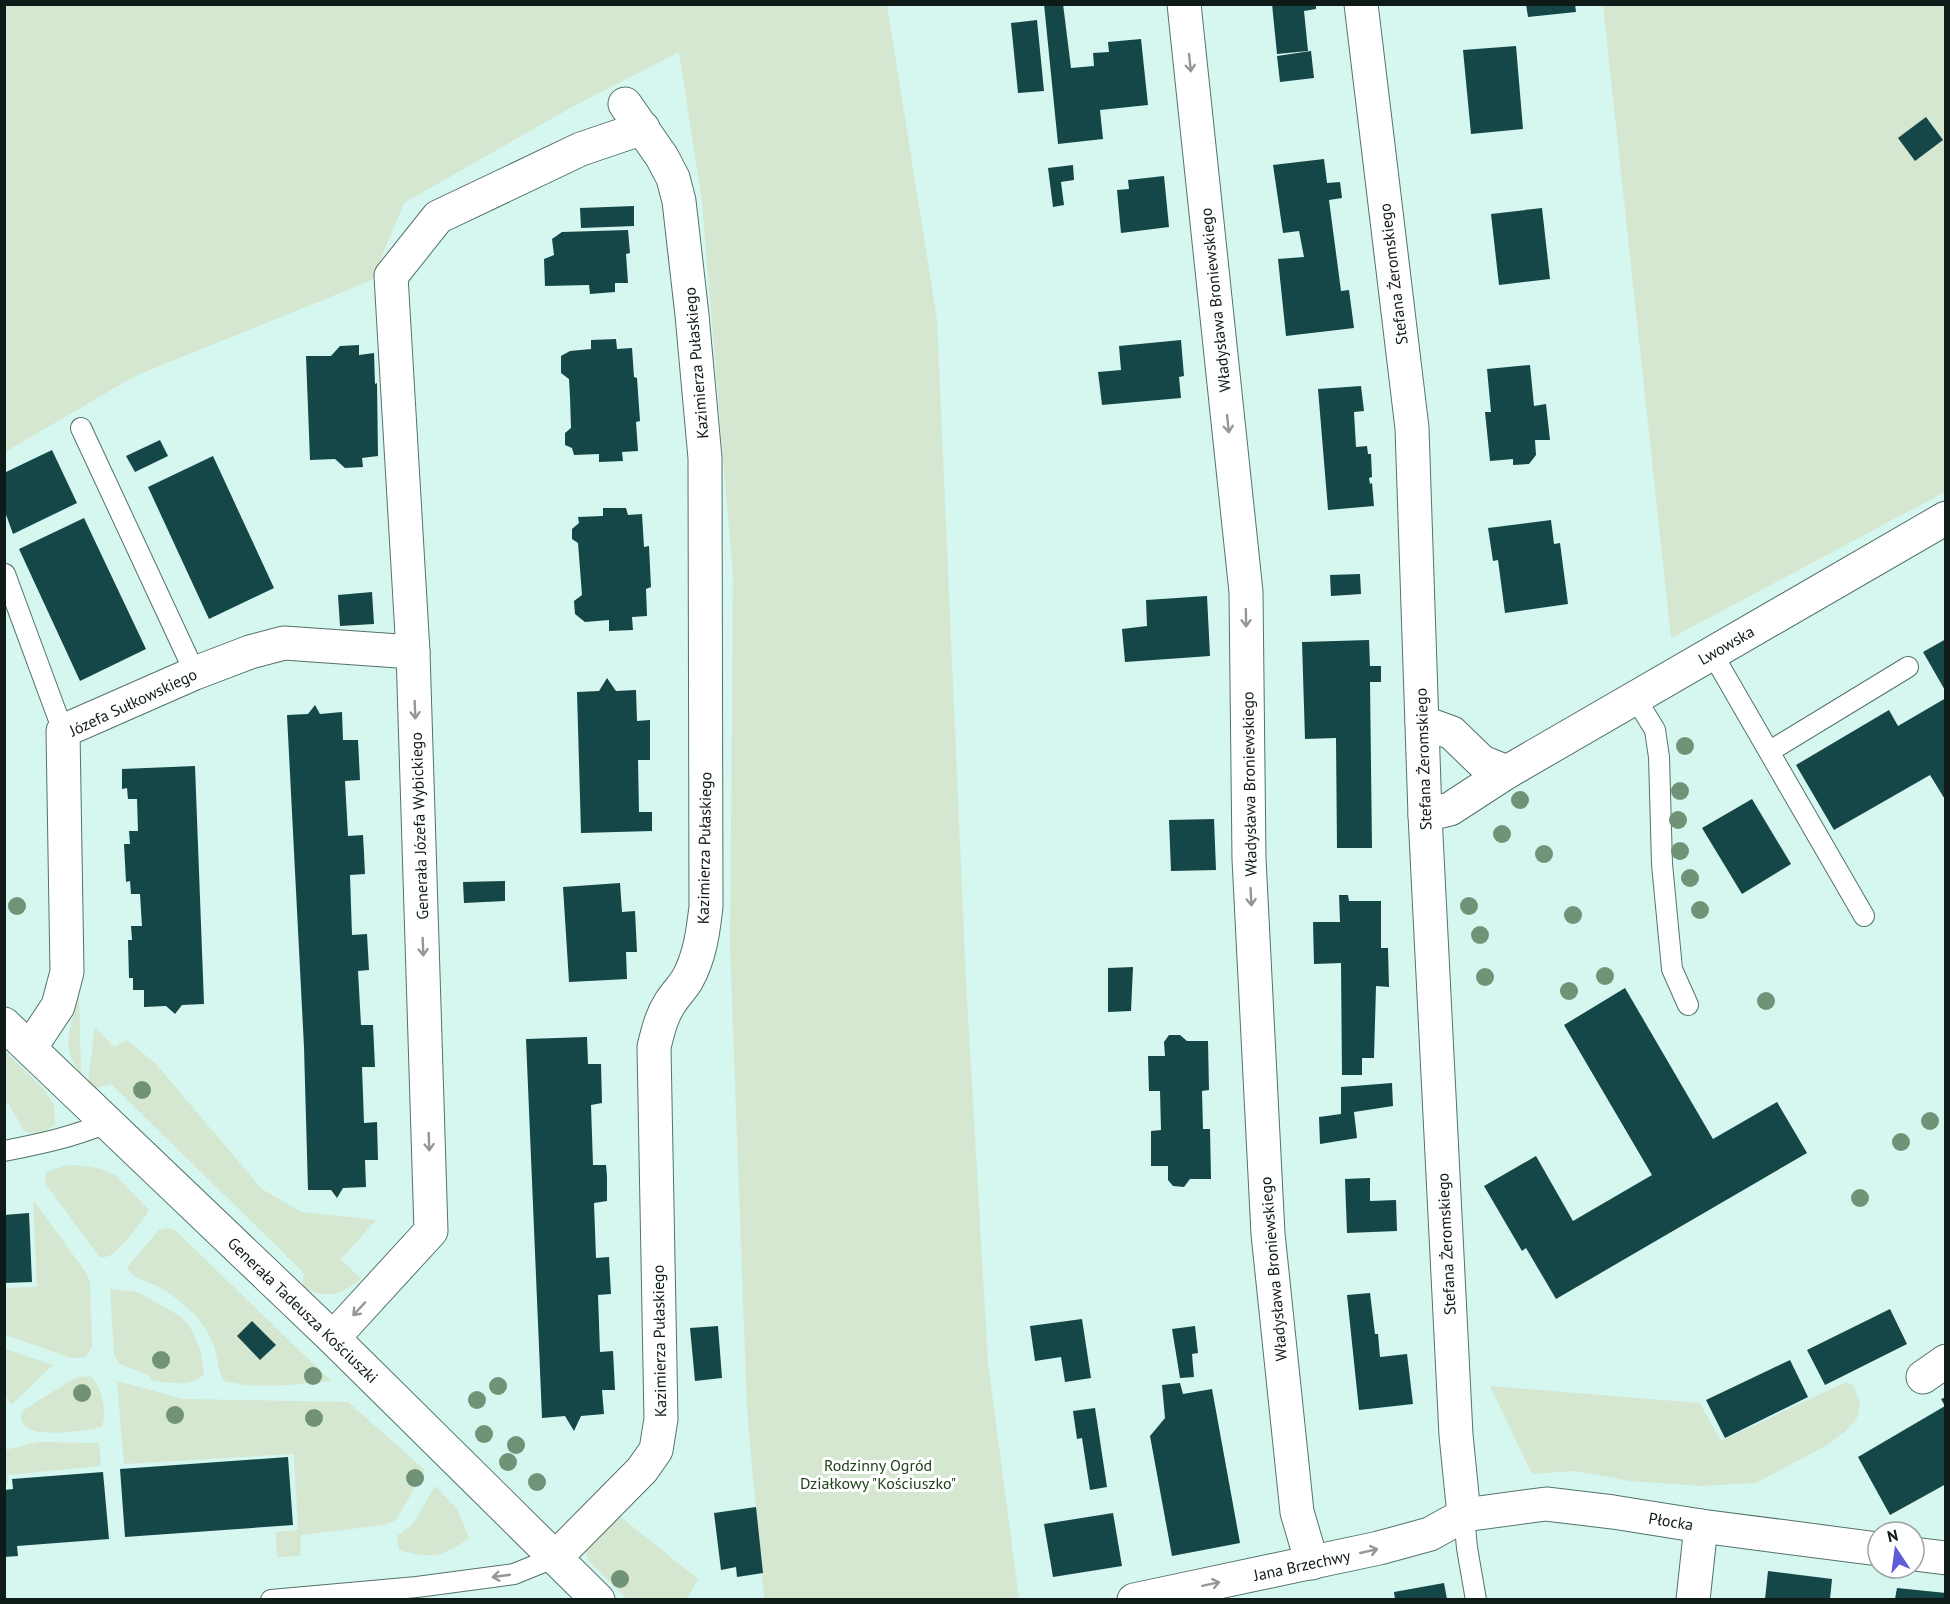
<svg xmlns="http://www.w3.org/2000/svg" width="1950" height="1604" font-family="'PT Sans',sans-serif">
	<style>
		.green { fill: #d5e6d1 }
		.building { fill: #154648 }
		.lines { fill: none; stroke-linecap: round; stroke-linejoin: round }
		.service-casing { stroke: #53726b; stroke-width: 22 }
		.minor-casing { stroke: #53726b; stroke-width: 35 }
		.service { stroke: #fff; stroke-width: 20 }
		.minor { stroke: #fff; stroke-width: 33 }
		.tree { fill: #709378 }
		.oneway { stroke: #939897 }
		.labels { text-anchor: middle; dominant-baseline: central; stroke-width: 6; stroke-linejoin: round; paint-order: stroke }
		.street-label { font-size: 16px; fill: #0e1b18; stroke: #fff }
		.park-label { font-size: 16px; fill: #1e4217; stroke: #fff }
	</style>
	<rect width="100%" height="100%" fill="#d5f7ef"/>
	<g class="green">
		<polygon points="5,5 887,5 937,320 966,981 988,1363 1019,1599 764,1599 747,1409 730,946 733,578 702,202 679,52 572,107 404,203 372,280 135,376 5,452"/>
		<polygon points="1603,5 1945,5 1945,492 1671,638"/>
		<path d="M 79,993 L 81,1073 C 58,1049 73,1021 79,993 Z"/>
		<path d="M 95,1027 L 114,1047 L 127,1040 L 155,1063 L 262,1189 L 301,1212 L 376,1220 L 341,1259 L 361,1279 C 338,1297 330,1298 302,1288 L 304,1273 L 111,1084 L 95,1088 L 88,1081 Z"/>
		<path d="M 4,1051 L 43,1088 L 54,1105 L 55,1124 C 45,1133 39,1135 25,1132 L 8,1103 L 5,1103 Z"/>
		<path d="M 78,1165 L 101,1169 L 115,1175 L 149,1210 C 144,1220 119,1251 109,1256 C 106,1257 104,1257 100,1257 L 45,1183 L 46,1172 L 65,1166 Z"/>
		<polygon points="33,1200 85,1271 90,1283 92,1348 84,1358 72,1358 5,1335 5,1288 37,1287"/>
		<path d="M 168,1228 L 175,1230 L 331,1381 C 297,1384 258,1390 224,1381 C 217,1369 219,1363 215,1350 C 210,1332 199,1317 184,1305 C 177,1299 169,1292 161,1288 C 149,1282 134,1280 127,1267 L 159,1230 Z"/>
		<path d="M 110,1289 L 137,1292 L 180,1316 L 190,1327 L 201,1352 L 204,1373 C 193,1389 170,1382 153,1381 L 147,1374 L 119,1364 L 114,1355 Z"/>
		<polygon points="5,1349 53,1365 11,1405 5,1394"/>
		<path d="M 90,1376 C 101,1385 109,1415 101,1427 C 87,1431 49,1435 35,1431 C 28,1429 24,1426 21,1420 L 22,1411 L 75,1378 Z"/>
		<polygon points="117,1381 183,1399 348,1402 425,1470 396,1520 384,1525 301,1535 300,1556 277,1557 276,1532 298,1530 294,1454 124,1464"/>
		<polygon points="1846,1382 1853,1385 1860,1403 1857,1418 1846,1431 1829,1444 1756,1483 1702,1486 1630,1481 1574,1471 1532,1474 1490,1386 1700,1403 1721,1441"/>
		<polygon points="38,1442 99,1443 101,1466 7,1475 8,1485 5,1485 5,1450"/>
		<path d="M 435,1486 L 457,1509 L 469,1538 C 443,1557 429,1559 399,1550 L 397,1536 L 413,1524 Z"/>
		<polygon points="617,1514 698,1579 687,1599 627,1599 588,1560 584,1548"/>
	</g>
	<g class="building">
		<polygon points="1044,4 1063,4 1071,68 1094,66 1093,53 1109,52 1108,42 1141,39 1148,105 1100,110 1103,139 1058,144"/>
		<polygon points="1272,4 1316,4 1316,9 1304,11 1308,51 1277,54"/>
		<polygon points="1526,4 1575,4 1576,12 1528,17"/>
		<polygon points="1037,20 1044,91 1018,93 1011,23"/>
		<polygon points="1516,46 1523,129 1471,134 1463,50"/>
		<polygon points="1311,51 1314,78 1280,82 1277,56"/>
		<polygon points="1926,117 1943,140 1915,161 1898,138"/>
		<polygon points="1324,159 1327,183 1340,182 1342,198 1329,200 1341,291 1349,290 1354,328 1286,336 1278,259 1304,257 1299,231 1283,233 1273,165"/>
		<polygon points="1073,165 1074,180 1061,182 1064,205 1053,207 1048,168"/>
		<polygon points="1164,176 1169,227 1121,233 1117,190 1129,189 1128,180"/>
		<polygon points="634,206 634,226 581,228 580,208"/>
		<polygon points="1542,208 1550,279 1499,285 1491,214"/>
		<polygon points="628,230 630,253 626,254 628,283 615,283 615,292 590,294 589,285 545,286 544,259 554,255 552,239 562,232"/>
		<polygon points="616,339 617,349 632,348 634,377 637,378 640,421 636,422 638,451 622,452 623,461 599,462 599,454 574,455 572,448 565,445 565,433 571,428 570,397 569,379 561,373 561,356 570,351 591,349 591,340"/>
		<polygon points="1181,340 1184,376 1179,377 1181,398 1102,405 1098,372 1121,370 1119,346"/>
		<polygon points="359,345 359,355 374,353 375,384 377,383 378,456 362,458 363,467 345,468 335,459 310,460 306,356 331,356 340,346"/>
		<polygon points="1530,365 1534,406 1546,404 1550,440 1535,440 1536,455 1529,464 1513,465 1513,459 1490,461 1485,412 1491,412 1487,369"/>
		<polygon points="1361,386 1364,411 1354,412 1356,447 1367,446 1368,454 1371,454 1372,477 1369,478 1370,484 1372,483 1374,506 1328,510 1318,389"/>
		<polygon points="160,440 168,456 135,472 126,456"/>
		<polygon points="52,450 77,503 13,534 4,509 4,473"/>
		<polygon points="213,456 274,588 209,619 148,487"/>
		<polygon points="603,508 626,508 628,515 642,514 644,547 649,546 651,587 646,589 647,616 632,617 633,630 609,631 609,620 585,622 575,614 574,601 582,595 578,543 572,539 572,529 579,523 578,517 603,516"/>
		<polygon points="84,518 146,649 80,681 19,549"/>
		<polygon points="1551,520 1554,544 1560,543 1568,604 1505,613 1498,560 1493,561 1488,528"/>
		<polygon points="1360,574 1361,594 1331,596 1330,575"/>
		<polygon points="372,592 374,624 340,626 338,595"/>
		<polygon points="1207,596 1210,656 1125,662 1122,629 1147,626 1146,600"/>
		<polygon points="1946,639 1946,692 1923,652"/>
		<polygon points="1369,640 1370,666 1381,666 1381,682 1370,682 1372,848 1337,848 1336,738 1305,739 1302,642"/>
		<polygon points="607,678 616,691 636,690 637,721 650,720 650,760 638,760 639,812 652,812 652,831 581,833 577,692 599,691"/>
		<polygon points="1946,698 1946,801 1930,775 1834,830 1796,765 1889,710 1898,726"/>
		<polygon points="315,705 320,714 342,712 343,740 358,740 360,780 345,781 348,836 363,835 364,853 365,874 350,875 352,935 367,934 369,970 358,971 361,1025 373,1025 375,1067 362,1067 364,1123 377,1122 378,1160 365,1160 366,1187 343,1188 337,1198 331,1190 308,1190 304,1047 287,715 308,714"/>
		<polygon points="195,766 204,1004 182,1005 175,1014 166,1006 144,1007 144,990 133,990 133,978 129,978 128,940 132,940 131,926 142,926 140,894 131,894 130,881 126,882 124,844 130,844 129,831 138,831 137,799 128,799 127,788 122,789 122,769"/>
		<polygon points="1752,799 1791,864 1742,894 1702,828"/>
		<polygon points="1214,819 1216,870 1171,871 1169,820"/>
		<polygon points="505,881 505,901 464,903 463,882"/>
		<polygon points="620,883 622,912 635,911 637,952 626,952 627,979 569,982 563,887"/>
		<polygon points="1339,895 1348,895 1349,901 1381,901 1381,948 1388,948 1389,987 1376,986 1374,1058 1362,1058 1362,1075 1342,1075 1341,963 1314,964 1313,922 1340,922"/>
		<polygon points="1133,967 1131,1011 1108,1012 1108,968"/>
		<polygon points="1625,988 1713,1139 1777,1102 1807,1153 1556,1299 1526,1248 1522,1251 1484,1186 1536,1156 1573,1221 1652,1175 1564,1025"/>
		<polygon points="1169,1035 1180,1035 1187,1041 1208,1041 1209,1090 1202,1091 1203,1129 1210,1129 1211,1179 1190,1179 1184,1187 1173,1186 1168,1180 1168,1166 1151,1166 1151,1131 1161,1130 1160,1091 1149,1091 1148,1056 1165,1056 1164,1042"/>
		<polygon points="587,1037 588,1064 601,1064 602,1103 591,1105 593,1165 606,1165 607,1176 607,1201 594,1203 596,1258 609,1257 611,1294 598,1295 600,1352 613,1351 615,1390 602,1390 604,1414 581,1416 574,1431 565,1416 542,1418 526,1039"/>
		<polygon points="1392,1083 1393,1106 1354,1112 1357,1138 1320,1144 1319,1117 1341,1114 1341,1087"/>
		<polygon points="1370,1178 1370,1201 1396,1200 1397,1231 1347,1233 1345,1179"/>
		<polygon points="29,1213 32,1282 4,1283 4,1215"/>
		<polygon points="1370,1293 1375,1334 1378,1334 1380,1357 1407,1354 1413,1404 1359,1410 1347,1295"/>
		<polygon points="1890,1309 1907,1344 1825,1385 1807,1350"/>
		<polygon points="1082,1319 1091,1378 1065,1382 1061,1357 1035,1361 1030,1326"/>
		<polygon points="252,1321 276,1345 260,1360 237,1336"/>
		<polygon points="718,1326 722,1378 695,1381 690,1328"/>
		<polygon points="1195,1326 1198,1353 1192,1354 1194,1377 1180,1378 1172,1329"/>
		<polygon points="1790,1360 1808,1397 1725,1438 1706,1400"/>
		<polygon points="1180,1383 1183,1394 1212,1389 1240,1543 1172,1556 1150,1436 1165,1418 1162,1385"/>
		<polygon points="1946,1397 1946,1484 1890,1515 1858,1457 1945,1406 1941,1399"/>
		<polygon points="1095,1408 1107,1487 1090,1490 1082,1438 1077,1439 1073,1411"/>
		<polygon points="288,1457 293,1525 125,1537 120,1469"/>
		<polygon points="103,1472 109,1539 17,1546 18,1556 4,1557 4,1490 13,1489 12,1479"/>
		<polygon points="756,1507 763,1573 737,1577 736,1567 721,1570 714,1513"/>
		<polygon points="1113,1513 1122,1566 1053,1577 1044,1524"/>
		<polygon points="1768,1571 1832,1579 1830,1599 1765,1599"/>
		<polygon points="1444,1583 1447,1599 1395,1599 1394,1592"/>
		<polygon points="1897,1588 1946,1593 1946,1599 1895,1599"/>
	</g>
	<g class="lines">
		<g class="service-casing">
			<g id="service">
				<polyline points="81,428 195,673"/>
				<polyline points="5,574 63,731"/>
				<polyline points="1712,653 1864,916"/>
				<polyline points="1636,699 1655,730 1659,757 1662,864 1672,969 1688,1005"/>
				<polyline points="1770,751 1908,667"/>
				<path d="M 4,1151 C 40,1144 73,1137 106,1123"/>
				<polyline points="1464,1515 1467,1548 1476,1600"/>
				<polyline points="271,1600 417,1587 514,1574 556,1557"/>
			</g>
		</g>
		<g class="minor-casing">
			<g id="minor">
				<polyline points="1184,4 1246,592 1249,859 1268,1234 1297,1512 1312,1563"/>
				<polyline points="1361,4 1412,428 1425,815 1456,1435 1464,1515"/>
				<polyline points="1422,722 1452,733 1482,762 1507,772"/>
				<polyline points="1425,815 1450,809 1507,772 1946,518"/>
				<polyline points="4,1024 333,1338 598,1600"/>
				<polyline points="30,1048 58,1006 67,972 63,731 195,673 250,652 284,643 413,652"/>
				<polyline points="333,1338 431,1231 413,652 391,276 438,217 581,149 643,128"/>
				<polyline points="1923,1377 1946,1361"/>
				<polyline points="1914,1554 1946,1558"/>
				<path d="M 556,1557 L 642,1470 L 656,1450 L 661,1419 L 654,1047 C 658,1031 661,1017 670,1003 C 675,995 682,988 687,980 C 700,957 703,932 706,907 L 705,458 L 692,315 L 679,201 L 673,178 L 662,157 L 625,104"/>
				<polyline points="1134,1600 1379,1548 1430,1534 1464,1515 1546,1504 1613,1512 1701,1526 1878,1549"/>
				<polyline points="1693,1600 1701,1526"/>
			</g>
		</g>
		<use href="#service" class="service"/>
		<use href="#minor" class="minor"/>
	</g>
	<g class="tree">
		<circle cx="1685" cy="746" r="9"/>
		<circle cx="1680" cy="791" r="9"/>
		<circle cx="1520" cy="800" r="9"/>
		<circle cx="1678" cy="820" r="9"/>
		<circle cx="1502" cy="834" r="9"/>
		<circle cx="1680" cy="851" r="9"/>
		<circle cx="1544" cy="854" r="9"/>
		<circle cx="1690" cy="878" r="9"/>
		<circle cx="17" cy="906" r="9"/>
		<circle cx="1469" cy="906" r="9"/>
		<circle cx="1700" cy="910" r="9"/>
		<circle cx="1573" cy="915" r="9"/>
		<circle cx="1480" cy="935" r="9"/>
		<circle cx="1605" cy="976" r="9"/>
		<circle cx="1485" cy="977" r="9"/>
		<circle cx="1569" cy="991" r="9"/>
		<circle cx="1766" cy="1001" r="9"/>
		<circle cx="142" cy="1090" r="9"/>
		<circle cx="1930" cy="1121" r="9"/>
		<circle cx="1901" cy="1142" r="9"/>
		<circle cx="1860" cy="1198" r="9"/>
		<circle cx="161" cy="1360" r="9"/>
		<circle cx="313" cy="1376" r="9"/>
		<circle cx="498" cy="1386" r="9"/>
		<circle cx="82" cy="1393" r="9"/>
		<circle cx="477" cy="1400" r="9"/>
		<circle cx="175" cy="1415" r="9"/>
		<circle cx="314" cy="1418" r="9"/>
		<circle cx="484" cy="1434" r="9"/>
		<circle cx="516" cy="1445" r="9"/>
		<circle cx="508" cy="1462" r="9"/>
		<circle cx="415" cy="1478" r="9"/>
		<circle cx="537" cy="1482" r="9"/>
		<circle cx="620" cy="1579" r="9"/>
	</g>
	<defs><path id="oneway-shaft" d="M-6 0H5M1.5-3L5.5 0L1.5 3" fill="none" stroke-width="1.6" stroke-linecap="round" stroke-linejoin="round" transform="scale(1.5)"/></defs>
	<g class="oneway">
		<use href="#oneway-shaft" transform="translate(1190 63) rotate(84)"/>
		<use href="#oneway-shaft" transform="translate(1228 424) rotate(84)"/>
		<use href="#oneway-shaft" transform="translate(1246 618) rotate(89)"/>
		<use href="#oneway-shaft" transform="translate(415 710) rotate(88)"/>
		<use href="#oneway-shaft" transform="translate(1251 897) rotate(87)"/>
		<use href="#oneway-shaft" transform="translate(423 947) rotate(88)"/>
		<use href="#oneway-shaft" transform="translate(429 1142) rotate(88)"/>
		<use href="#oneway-shaft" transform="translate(359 1309) rotate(133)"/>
		<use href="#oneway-shaft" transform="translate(1369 1551) rotate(-13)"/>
		<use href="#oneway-shaft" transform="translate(501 1576) rotate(172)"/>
		<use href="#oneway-shaft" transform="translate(1211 1584) rotate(-12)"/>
	</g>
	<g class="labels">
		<g class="street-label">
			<text transform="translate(1393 274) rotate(-97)">Stefana Żeromskiego</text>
			<text transform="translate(1215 300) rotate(-96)">Władysława Broniewskiego</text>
			<text transform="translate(696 363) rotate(-95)">Kazimierza Pułaskiego</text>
			<text transform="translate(1726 645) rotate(-30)">Lwowska</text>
			<text transform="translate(133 702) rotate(-25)">Józefa Sułkowskiego</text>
			<text transform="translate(1423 759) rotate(-92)">Stefana Żeromskiego</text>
			<text transform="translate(1249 784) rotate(-91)">Władysława Broniewskiego</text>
			<text transform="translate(419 826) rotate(-92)">Generała Józefa Wybickiego</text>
			<text transform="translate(704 848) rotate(-89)">Kazimierza Pułaskiego</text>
			<text transform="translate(1446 1244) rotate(-93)">Stefana Żeromskiego</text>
			<text transform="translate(1273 1269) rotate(-95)">Władysława Broniewskiego</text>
			<text transform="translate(303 1310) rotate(44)">Generała Tadeusza Kościuszki</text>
			<text transform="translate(659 1341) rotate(-91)">Kazimierza Pułaskiego</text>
			<text transform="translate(1671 1521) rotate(9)">Płocka</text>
			<text transform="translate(1302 1565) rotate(-12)">Jana Brzechwy</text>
		</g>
		<g class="park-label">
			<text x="878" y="1465">Rodzinny Ogród<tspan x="878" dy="18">Działkowy "Kościuszko"</tspan></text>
		</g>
	</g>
	<rect width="1950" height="1604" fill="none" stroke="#0e1b18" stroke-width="12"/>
	<g transform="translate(1896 1550) rotate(347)"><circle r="28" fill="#ffffff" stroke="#9fa4a3" stroke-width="1.5"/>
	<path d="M0-4.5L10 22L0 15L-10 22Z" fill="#5f5dd5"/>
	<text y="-9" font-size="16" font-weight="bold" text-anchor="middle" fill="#0e1b18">N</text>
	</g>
</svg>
